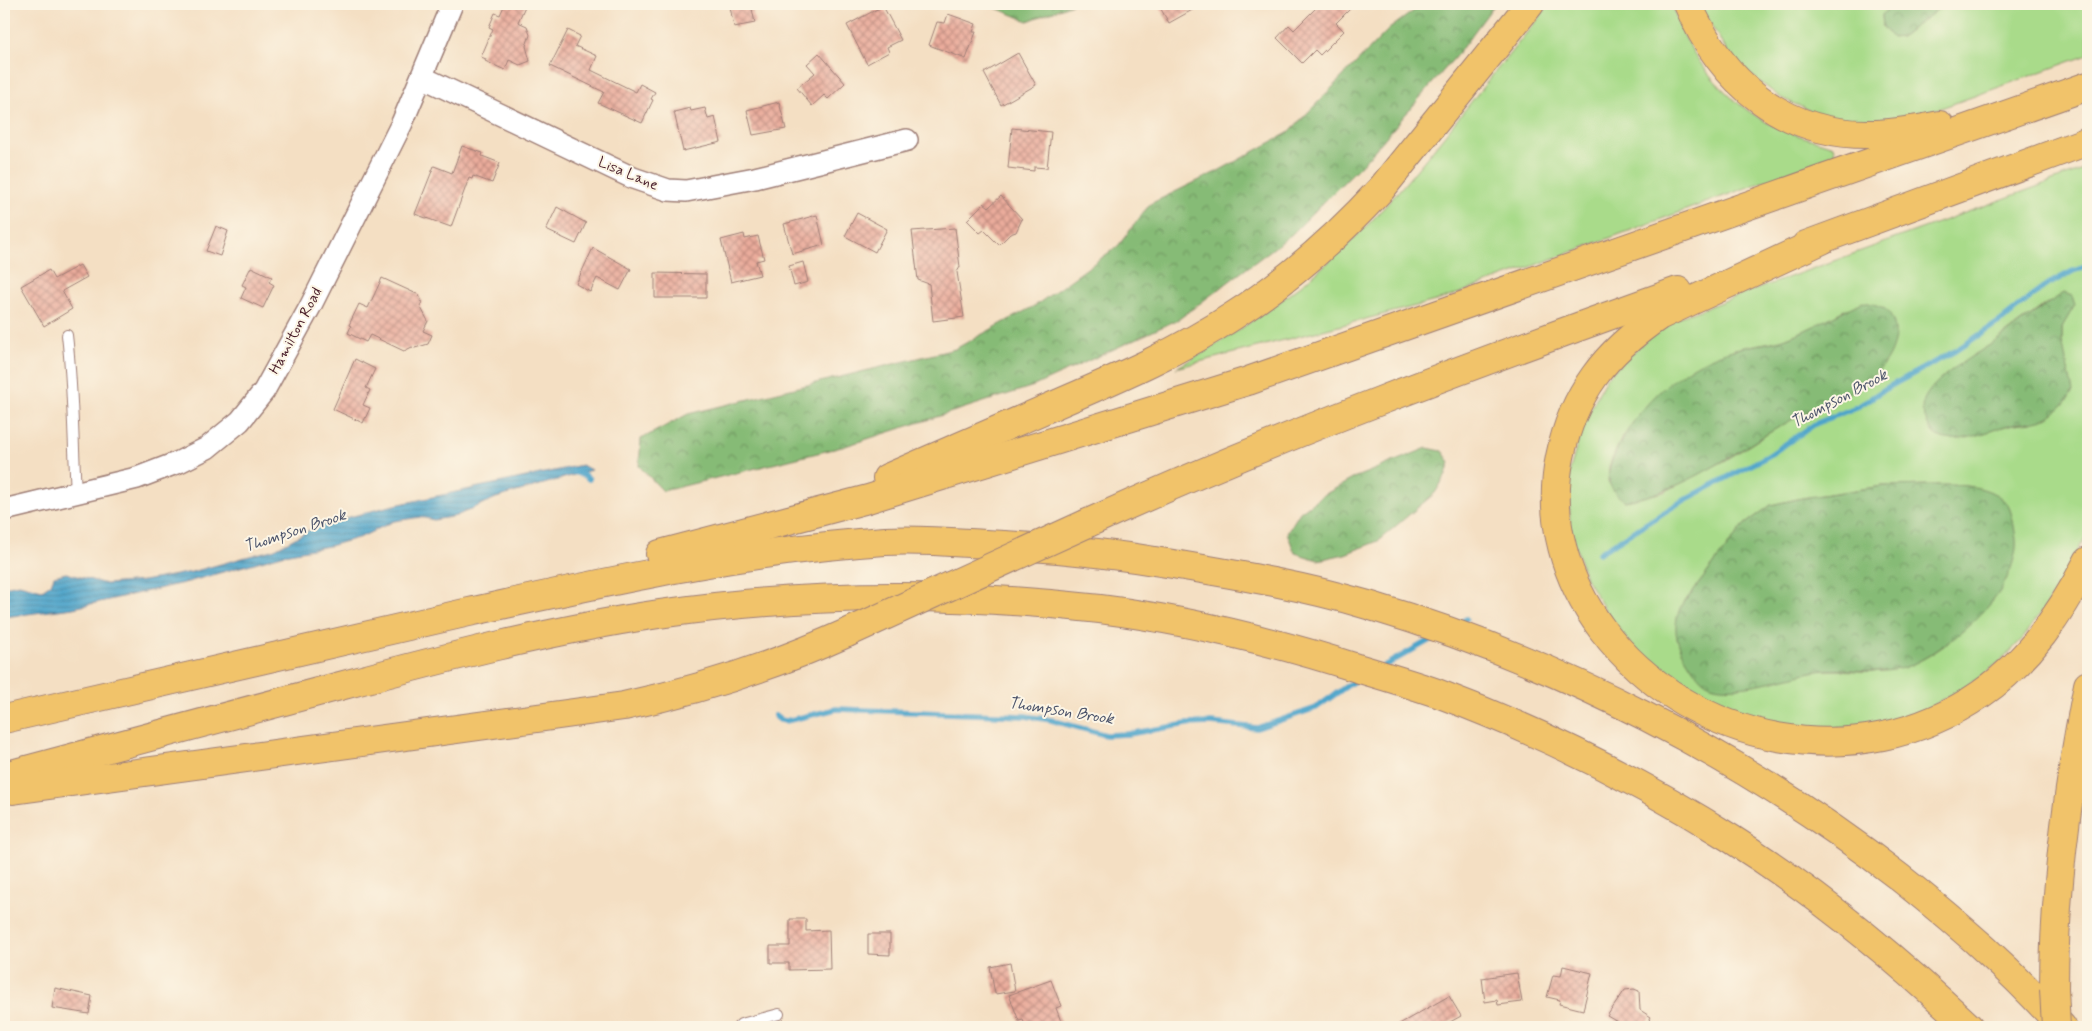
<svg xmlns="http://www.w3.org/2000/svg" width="2092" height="1031" font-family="Mynerve,sans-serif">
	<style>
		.green { fill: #a9db8a; stroke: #7a7d5a; fill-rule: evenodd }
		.forest { fill: url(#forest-crowns); stroke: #686d50 }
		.water { fill: url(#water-rules); stroke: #4c627a }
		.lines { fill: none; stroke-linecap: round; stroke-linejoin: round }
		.stream { stroke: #4ea4ca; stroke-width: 5.5 }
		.building { fill: url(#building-cross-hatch) }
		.service-casing { stroke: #9f7f77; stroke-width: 12 }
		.minor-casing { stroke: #9f7f77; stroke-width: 24 }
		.motorway-casing { stroke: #9f7f77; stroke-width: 30 }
		.service { stroke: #fff; stroke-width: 10 }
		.minor { stroke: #fff; stroke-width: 21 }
		.motorway { stroke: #f1c36a; stroke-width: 28 }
		.motorway-bridge-casing { stroke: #9f7f77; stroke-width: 30; stroke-linecap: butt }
		.motorway-bridge { stroke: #f1c36a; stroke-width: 28 }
		.labels { text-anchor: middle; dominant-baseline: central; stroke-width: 4; stroke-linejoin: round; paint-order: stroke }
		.street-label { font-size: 15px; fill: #4a1f2b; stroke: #fcf5e5 }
		.water-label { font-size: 16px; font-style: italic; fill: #4c546b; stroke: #fcf5e5 }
	</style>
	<defs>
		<pattern id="forest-crowns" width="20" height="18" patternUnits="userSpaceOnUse" patternTransform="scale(1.25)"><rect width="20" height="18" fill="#86bb76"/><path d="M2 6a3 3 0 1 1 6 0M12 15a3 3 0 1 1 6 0" fill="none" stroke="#709761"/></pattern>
		<pattern id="water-rules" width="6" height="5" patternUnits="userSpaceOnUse" patternTransform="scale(1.25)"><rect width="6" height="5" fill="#4ea4ca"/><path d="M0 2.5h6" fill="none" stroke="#4385a4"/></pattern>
		<pattern id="building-cross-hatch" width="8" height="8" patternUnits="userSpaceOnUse" patternTransform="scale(1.25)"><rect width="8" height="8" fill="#eaac9b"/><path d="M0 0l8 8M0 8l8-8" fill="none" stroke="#c08b7f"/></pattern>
	</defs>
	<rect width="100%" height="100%" fill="#fcf5e5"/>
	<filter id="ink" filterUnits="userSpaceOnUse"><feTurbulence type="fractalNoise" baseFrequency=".02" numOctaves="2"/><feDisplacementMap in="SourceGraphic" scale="10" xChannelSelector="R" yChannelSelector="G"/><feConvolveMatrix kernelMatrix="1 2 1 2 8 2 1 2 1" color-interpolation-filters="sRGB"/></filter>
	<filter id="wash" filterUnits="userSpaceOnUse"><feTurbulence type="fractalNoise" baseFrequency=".0096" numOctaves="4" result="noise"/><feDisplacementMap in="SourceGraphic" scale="20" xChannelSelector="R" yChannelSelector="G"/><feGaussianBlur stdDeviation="1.12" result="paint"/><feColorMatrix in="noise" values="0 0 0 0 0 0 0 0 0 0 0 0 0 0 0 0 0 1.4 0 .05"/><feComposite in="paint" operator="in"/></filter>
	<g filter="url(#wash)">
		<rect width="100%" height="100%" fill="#f4dfc3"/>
		<g class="green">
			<path d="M 1550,4 L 1672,4 C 1687,59 1732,110 1785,131 C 1801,137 1817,140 1833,146 L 1835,154 L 1825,159 L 1443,299 L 1176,368 C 1237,334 1294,295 1345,247 C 1383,212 1416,171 1448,131 C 1482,88 1516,46 1550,4 Z"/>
			<polygon points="1698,4 1892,4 1882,15 1883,27 1901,37 1945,4 2088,4 2088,55 1944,107 1893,121 1857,122 1827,118 1781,98 1734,62"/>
			<path d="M 2088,168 L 2088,532 L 2058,588 L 2024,637 L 2003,659 L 1979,678 L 1929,708 L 1880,723 L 1831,729 L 1755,722 L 1701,698 L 1651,665 L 1616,628 L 1584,575 L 1570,525 L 1569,473 L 1583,425 L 1606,378 L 1657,330 L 1683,316 ZM 2047,303 L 2074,305 L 2062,327 L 2062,341 L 2033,422 C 2026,423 2017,423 2010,425 C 1981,432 1969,443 1937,436 L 1928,394 L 1944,376 L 1996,341 ZM 1844,310 L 1788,421 L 1726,460 L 1664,492 L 1625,501 L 1608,482 L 1609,466 L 1622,437 L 1734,349 L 1782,340 L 1820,324 ZM 1936,485 L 1966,486 L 2000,591 C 1971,625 1930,668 1882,671 C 1860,673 1839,668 1817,671 C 1789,675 1762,682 1734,687 L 1680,608 L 1744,525 L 1771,505 L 1802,498 L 1883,486 Z"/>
		</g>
		<g class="forest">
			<polygon points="986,4 1072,4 1028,21"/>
			<polygon points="1423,4 1495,4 1456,56 1366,160 1291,235 1179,319 1034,386 842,447 663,491 639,466 641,439 688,414 955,349 1036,305 1118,246 1150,204 1218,171 1288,133 1389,29"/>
			<polygon points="1892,4 1945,4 1901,37 1892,38 1883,27 1882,15"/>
			<path d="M 2064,293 L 2072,296 L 2075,305 L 2062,327 L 2062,341 L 2073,392 C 2067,400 2059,411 2050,416 C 2037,423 2022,422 2009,425 C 1986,431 1936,457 1926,420 C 1925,417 1922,412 1922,409 C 1922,382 1979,353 1999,339 C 2020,324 2041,307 2064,293 Z"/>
			<path d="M 1863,302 C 1879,305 1890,307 1894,324 C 1898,339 1890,357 1880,369 C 1860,394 1816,406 1788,422 C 1735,451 1687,491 1625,501 C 1606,488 1605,476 1614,456 C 1636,405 1682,363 1736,349 C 1751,345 1769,344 1784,339 C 1812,329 1836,313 1863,302 Z"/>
			<polygon points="1427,448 1442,451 1450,462 1446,475 1435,493 1378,541 1345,554 1318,560 1295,553 1287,533 1300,512 1322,496 1356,477"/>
			<path d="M 1936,485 C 1959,485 1991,484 2007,504 C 2011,509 2013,520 2014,526 C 2015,532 2017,542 2016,548 C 2014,563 2008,578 2000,591 C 1983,618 1934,658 1903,668 C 1875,676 1845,666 1816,671 C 1790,676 1736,694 1711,685 C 1700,681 1692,668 1686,658 C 1675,640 1673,627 1680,608 L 1744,525 L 1771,505 L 1802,498 L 1883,486 Z"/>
		</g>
		<polygon class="water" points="582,465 591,470 496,498 456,516 434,520 421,517 394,521 361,537 329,546 289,553 188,582 73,608 4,617 4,587 19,584 42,590 51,584 54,576 66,573 106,584 144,581 192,572 275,549 317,526 386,507"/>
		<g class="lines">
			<g class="stream">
				<polyline points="574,472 584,475 589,479"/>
				<polyline points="1599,553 1679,503 1768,456 1815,424 1859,406 1885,389 1955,351 2002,320 2045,286 2073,271 2088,266"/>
				<polyline points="1456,625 1466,619"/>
				<polyline points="1384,666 1437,636"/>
				<polyline points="775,716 780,720 786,721 836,709 1025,716 1051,720 1106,735 1128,734 1187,724 1211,723 1257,728 1316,708 1358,678"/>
			</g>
		</g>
		<g id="blocks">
			<g class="building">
				<polygon points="505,4 526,4 518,22 527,26 530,35 526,46 530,61 520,65 509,60 505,70 485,61 486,59 481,57 493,29 489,27 495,13 500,15"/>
				<polygon points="745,4 751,4 755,23 734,27 730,7"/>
				<polygon points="1158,4 1203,4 1169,23"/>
				<polygon points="1320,4 1355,4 1336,23 1344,31 1320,55 1315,50 1302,63 1277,38 1289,25 1294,30"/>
				<polygon points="883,6 901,40 887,47 889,52 867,64 847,25"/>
				<polygon points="948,14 976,24 973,32 976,32 966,59 929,45 937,22 945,23"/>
				<polygon points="568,30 580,36 575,46 597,56 591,70 636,92 640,84 655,92 651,99 653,100 642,123 598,103 604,92 550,66"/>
				<polygon points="819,53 845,83 828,99 824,95 812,106 797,88 815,73 807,64"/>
				<polygon points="1018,53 1036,85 1001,105 984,73"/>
				<polygon points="779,102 786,129 753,135 747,110"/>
				<polygon points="690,108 691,111 705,108 708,119 715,117 721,142 683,151 674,112"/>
				<polygon points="1012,128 1051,132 1047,168 1034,167 1034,171 1008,168"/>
				<polygon points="462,146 483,153 482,156 500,163 492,183 473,176 472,179 469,178 451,227 415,214 434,166 452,173"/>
				<polygon points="1001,196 1022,219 1016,232 1010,234 999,245 984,230 980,233 967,220 984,203 989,207"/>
				<polygon points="557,207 586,223 576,244 546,230"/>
				<polygon points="857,213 887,229 875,252 845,236"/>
				<polygon points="817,215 824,245 792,254 784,224"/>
				<polygon points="216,226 228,231 220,256 206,251"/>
				<polygon points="955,228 960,267 957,272 964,317 933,321 929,284 918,280 912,231"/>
				<polygon points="744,234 745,239 758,236 764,259 756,261 760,275 731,282 721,240"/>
				<polygon points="593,248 631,269 620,290 597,278 590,292 576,284"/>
				<polygon points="803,262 808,282 794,286 789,266"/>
				<polygon points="80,265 87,277 62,291 72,309 44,326 21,286 49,270 54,279"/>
				<polygon points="251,267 272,277 269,282 274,285 263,308 241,298 246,287 242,285"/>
				<polygon points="655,273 706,274 706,298 655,298"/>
				<polygon points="382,278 419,295 422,302 420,306 428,321 423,331 432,335 428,344 415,348 412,347 404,351 370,335 366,342 348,333 351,326 349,325 359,304 368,308"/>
				<polygon points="355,359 375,369 366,388 370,390 363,405 370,408 363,423 333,409"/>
				<polygon points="790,919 806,919 806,931 829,930 830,969 789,970 789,963 770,963 770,946 790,946"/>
				<polygon points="868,934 890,934 890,955 868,954"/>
				<polygon points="1010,963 1015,991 995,994 990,967"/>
				<polygon points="1563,966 1592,973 1583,1010 1559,1004 1560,1000 1547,997 1553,975 1561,976"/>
				<polygon points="1517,973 1522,1002 1498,1005 1497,1000 1485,1002 1482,978"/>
				<polygon points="1051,980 1061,1006 1056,1008 1063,1027 1026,1027 1023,1020 1019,1021 1009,995"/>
				<polygon points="55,988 92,996 89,1014 52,1008"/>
				<polygon points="1634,989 1639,991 1640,1010 1651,1017 1645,1027 1626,1027 1607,1016 1625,990"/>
				<polygon points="1449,996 1461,1016 1441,1027 1394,1027"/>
			</g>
		</g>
	</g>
	<g filter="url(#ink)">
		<use href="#blocks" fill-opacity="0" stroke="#9f7f77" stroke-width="1"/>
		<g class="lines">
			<g class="service-casing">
				<g id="service">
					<path d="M 67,335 C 73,387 73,440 76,493"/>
					<polyline points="738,1027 741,1024 779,1014"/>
				</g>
			</g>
			<g class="minor-casing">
				<g id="minor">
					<polyline points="422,77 633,178 668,190 686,191 755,178 907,140"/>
					<polyline points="4,510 137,478 179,462 207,448 240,421 264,391 310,307 402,123 452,4"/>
				</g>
			</g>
			<g class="motorway-casing">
				<g id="motorway">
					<path d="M 1688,4 C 1721,82 1784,136 1872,134 C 1895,134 1918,129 1940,125"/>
					<path d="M 1822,240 L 1659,316 C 1606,352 1573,393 1560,457 C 1547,518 1565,580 1602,629 C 1691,746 1858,779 1981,694 C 2029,661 2062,612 2088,561"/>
					<polyline points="1806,245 2088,141"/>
					<path d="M 887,478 C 946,452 1005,427 1064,401 C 1122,376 1180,351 1233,316 C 1289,280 1337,237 1382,188 L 1530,4"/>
					<path d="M 1088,523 C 1281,435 1479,362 1678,291"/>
					<polyline points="660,554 868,499 1248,381 2088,86"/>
					<path d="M 4,719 C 159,683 314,647 469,612 C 607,582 744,550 885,541 C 918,539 952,542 985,544 C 1048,547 1110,553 1173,564 C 1238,575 1304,586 1368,605 C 1560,662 1741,755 1899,877 C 1957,923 2013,971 2062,1027"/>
					<path d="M 4,776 C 116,746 228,716 340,686 C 445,658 551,630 659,614 C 804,593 955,592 1100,609 C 1187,620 1273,641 1357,668 C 1384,676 1411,684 1437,693 C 1539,731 1638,780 1730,838 C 1816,892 1896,958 1969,1027"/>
					<path d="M 13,790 L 624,706 C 703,689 774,666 847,633"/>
					<path d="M 2054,989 C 2054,886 2068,786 2088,685"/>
				</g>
			</g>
			<use href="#service" class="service"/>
			<use href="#minor" class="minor"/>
			<use href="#motorway" class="motorway"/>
			<g class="motorway-bridge-casing">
				<g id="motorway-bridge">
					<polyline points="847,633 1088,523"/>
					<polyline points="2054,989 2056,1027"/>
				</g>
			</g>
			<use href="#motorway-bridge" class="motorway-bridge"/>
		</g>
	</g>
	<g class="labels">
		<g class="street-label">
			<text transform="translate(628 174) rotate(23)">Lisa Lane</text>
			<text transform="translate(296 331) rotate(-62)">Hamilton Road</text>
		</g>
		<g class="water-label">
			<text transform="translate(1839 399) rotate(-28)">Thompson Brook</text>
			<text transform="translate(295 531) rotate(-18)">Thompson Brook</text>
			<text transform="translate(1061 711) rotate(9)">Thompson Brook</text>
		</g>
	</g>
	<rect width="2092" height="1031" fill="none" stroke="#fcf5e5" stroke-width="20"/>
</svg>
